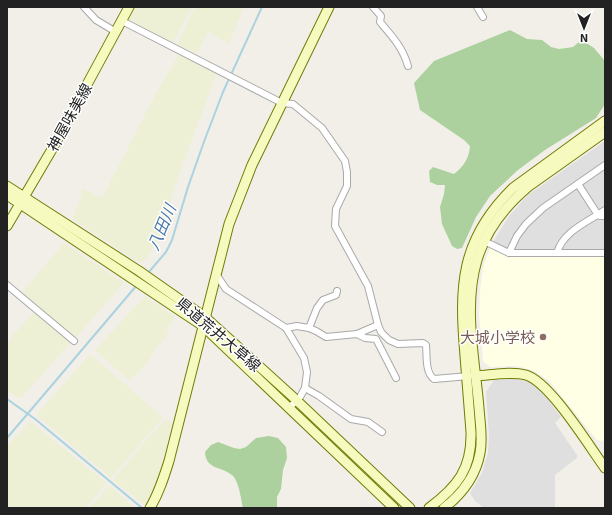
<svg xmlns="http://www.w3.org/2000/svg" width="612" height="515" font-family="'Exo 2','Noto Sans JP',sans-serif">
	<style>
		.residential { fill: #e0dfdf }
		.education { fill: #ffffe5 }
		.farmland { fill: #eef0d5 }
		.forest { fill: #add19e }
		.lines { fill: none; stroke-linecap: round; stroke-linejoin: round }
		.stream { stroke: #aad3df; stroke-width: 2 }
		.street-casing { stroke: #a9a9a9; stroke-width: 8 }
		.secondary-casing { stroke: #707d05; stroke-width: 11 }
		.street { stroke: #fff; stroke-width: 6 }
		.secondary { stroke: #f7fabf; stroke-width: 9 }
		.education-dot { fill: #8d6e63; stroke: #fff; stroke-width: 1.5 }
		.labels { text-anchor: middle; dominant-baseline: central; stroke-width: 3; stroke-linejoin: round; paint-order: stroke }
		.street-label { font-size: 15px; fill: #222; stroke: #fff }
		.education-label { font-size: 15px; fill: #785e54; stroke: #fff; text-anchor: end }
		.water-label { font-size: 16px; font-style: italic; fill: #4a7aab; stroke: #fff }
	</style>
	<rect width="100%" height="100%" fill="#f2efe9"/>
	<g class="residential">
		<polygon points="605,141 605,250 564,250 562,247 555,248 552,250 516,250 514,247 505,248 493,242 509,216 528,195"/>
		<polygon points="514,379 524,380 531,383 542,391 561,417 555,423 577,455 577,458 555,475 555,508 484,508 475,501 470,493 482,473 488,453 489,435 486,392 494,380"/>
	</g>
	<polygon class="education" points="490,248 508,256 605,256 605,439 602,441 597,440 549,381 542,376 532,370 516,366 490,367 483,361 479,313 480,292 483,267"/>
	<g class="farmland">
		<polygon points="133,7 192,7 173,43 130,21 128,18"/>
		<polygon points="195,7 244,7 229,44 208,32 197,54 177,44"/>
		<polygon points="180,53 217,73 179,175 159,239 143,262 138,262 72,219 80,200 82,190 84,189 104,199 103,196 161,84"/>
		<polygon points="64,243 124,283 75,338 73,338 22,295 23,291"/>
		<polygon points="145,296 175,317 167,329 168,335 155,349 148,362 132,379 129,380 95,350"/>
		<polygon points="35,311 71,342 22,397 18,398 7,392 7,345 13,335"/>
		<polygon points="89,356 92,356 163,417 111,478 36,415"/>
		<polygon points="166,419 172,424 160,473 145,505 114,481 114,479 148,438"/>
		<polygon points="30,421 106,483 86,508 7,508 7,446"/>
		<polygon points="109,486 110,486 135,508 89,508"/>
	</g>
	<g class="forest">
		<path d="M 510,30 L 527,39 L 542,40 L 551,47 L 559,49 L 573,47 L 579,42 L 585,42 L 594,48 L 605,61 L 605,104 L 596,118 L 545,150 L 518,170 L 490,196 L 476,217 L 462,248 L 457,249 L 452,246 L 442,224 L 440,207 L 444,194 L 445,185 L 437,185 L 430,182 L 429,171 L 433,167 L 454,174 C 463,167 469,159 470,146 L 464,140 L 420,110 L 414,83 L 434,61 Z"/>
		<path d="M 269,436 L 278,438 L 286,447 L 287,458 L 283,470 L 281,489 L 277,497 L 277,508 L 243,508 C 241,499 239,481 232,475 C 221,466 206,470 205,452 L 211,445 L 218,442 L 234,448 L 240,449 L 246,447 L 256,438 Z"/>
	</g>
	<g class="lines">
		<g class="stream">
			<polyline points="148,273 166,252 172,240 188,187 205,139 223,92 262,7"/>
			<polyline points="7,399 35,419 142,508"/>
			<polyline points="7,438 137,285"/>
		</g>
		<g class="street-casing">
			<g id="street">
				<polyline points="84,7 96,20 116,32"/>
				<path d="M 373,7 L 381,16 L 380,22 C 392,36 403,48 408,66"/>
				<polyline points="477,7 483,17"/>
				<path d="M 122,21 L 282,103 L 293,104 L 322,128 L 345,161 L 347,172 L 347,186 L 336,209 L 335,226 L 368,286 L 378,325 L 381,332 L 389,340 L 398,344 L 423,343 L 426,345 C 427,355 425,373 434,379 L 469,376"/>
				<polyline points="578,184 598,215 600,216 605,216"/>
				<polyline points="484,241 509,253 605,253"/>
				<polyline points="509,253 517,236 526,224 543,208 605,165"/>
				<path d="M 557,253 C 563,231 588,222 605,210"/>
				<polyline points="216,274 226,289 286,328 304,358 307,372 305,388 300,397 290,407"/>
				<polyline points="7,285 74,341"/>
				<polyline points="286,328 297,326 309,328 316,331 326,337 357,334 365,338 376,339 396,378"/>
				<polyline points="309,328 317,308 323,300 336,295 337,291"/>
				<polyline points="357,334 378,325"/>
				<polyline points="305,388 319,396 351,419 368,422 382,432"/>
			</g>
		</g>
		<g class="secondary-casing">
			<g id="secondary">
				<polyline points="7,186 139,271 206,318 293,397 410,508"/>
				<polyline points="7,195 203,326 394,508"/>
				<polyline points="7,226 51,151 129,7"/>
				<path d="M 476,376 C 492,375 511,371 526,375 C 550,382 589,446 605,468"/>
				<path d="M 150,508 C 159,493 164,477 169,461 L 229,224 L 252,165 L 329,7"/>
				<path d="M 429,508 C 457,487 472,469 471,432 C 469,407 467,382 465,356 C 459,286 460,240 513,188 L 605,121"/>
				<path d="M 444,508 C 462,494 476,475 480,453 C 483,438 480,423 479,408 C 475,360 463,307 477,260 C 486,230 505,206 529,186 L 605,132"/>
			</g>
		</g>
		<use href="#street" class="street"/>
		<use href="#secondary" class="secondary"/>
	</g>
	<circle class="education-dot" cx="543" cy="337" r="4"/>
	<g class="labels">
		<g class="street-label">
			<text transform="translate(69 117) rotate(-61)">神屋味美線</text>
			<text transform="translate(219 334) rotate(40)">県道荒井大草線</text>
		</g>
		<g class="education-label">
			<text x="535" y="337">大城小学校</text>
		</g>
		<g class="water-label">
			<text transform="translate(161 227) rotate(-67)">八田川</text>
		</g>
	</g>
	<rect width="612" height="515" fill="none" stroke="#222222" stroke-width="16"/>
	<g transform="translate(584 28) rotate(180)" stroke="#ffffff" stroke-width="3" paint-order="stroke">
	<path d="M0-3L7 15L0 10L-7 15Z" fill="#222222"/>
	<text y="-6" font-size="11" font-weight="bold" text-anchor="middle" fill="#222222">N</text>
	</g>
</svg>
